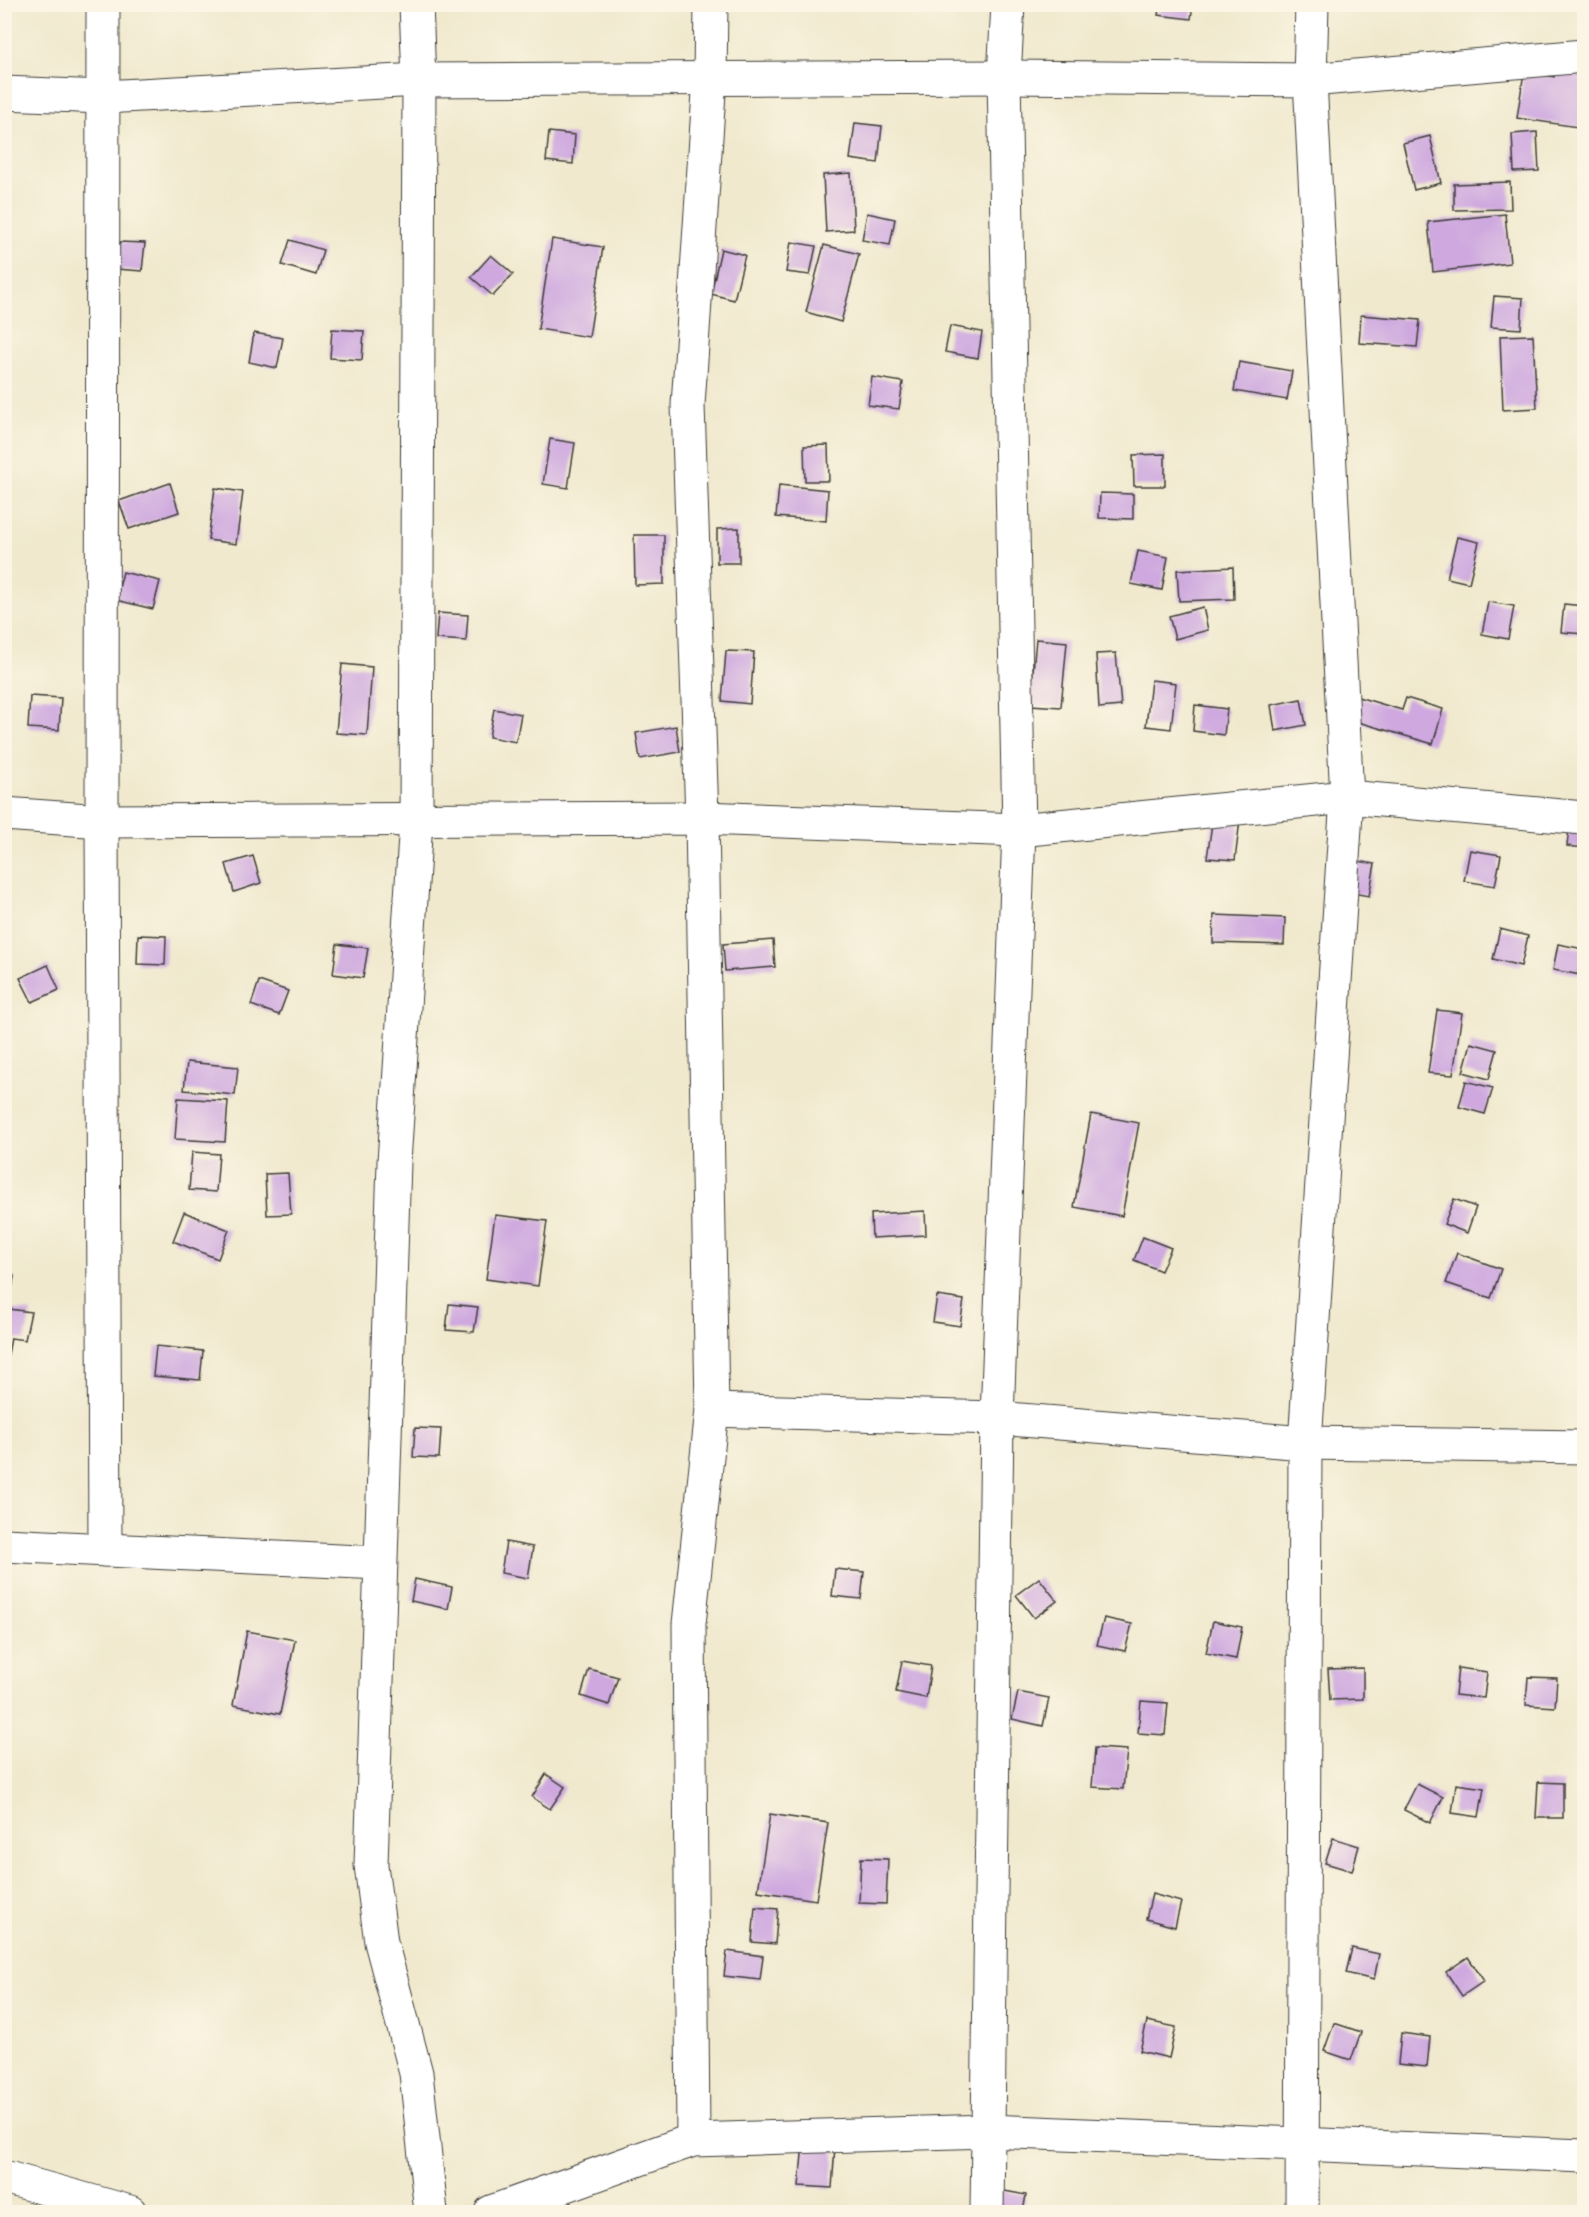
<svg xmlns="http://www.w3.org/2000/svg" width="1589" height="2217" font-family="Dekko,sans-serif">
	<style>
		.building { fill: #cea8df }
		.lines { fill: none; stroke-linecap: round; stroke-linejoin: round }
		.minor-casing { stroke: #3c3b37; stroke-width: 35 }
		.minor { stroke: #fff; stroke-width: 33 }
	</style>
	<rect width="100%" height="100%" fill="#fcf5e5"/>
	<filter id="ink" filterUnits="userSpaceOnUse"><feTurbulence type="fractalNoise" baseFrequency=".0167" numOctaves="2"/><feDisplacementMap in="SourceGraphic" scale="12" xChannelSelector="R" yChannelSelector="G"/><feConvolveMatrix kernelMatrix="1 2 1 2 8 2 1 2 1" color-interpolation-filters="sRGB"/></filter>
	<filter id="wash" filterUnits="userSpaceOnUse"><feTurbulence type="fractalNoise" baseFrequency=".008" numOctaves="4" result="noise"/><feDisplacementMap in="SourceGraphic" scale="24" xChannelSelector="R" yChannelSelector="G"/><feGaussianBlur stdDeviation="1.35" result="paint"/><feColorMatrix in="noise" values="0 0 0 0 0 0 0 0 0 0 0 0 0 0 0 0 0 1.4 0 .05"/><feComposite in="paint" operator="in"/></filter>
	<g filter="url(#wash)">
		<rect width="100%" height="100%" fill="#f0e9ce"/>
		<g id="blocks">
			<g class="building">
				<polygon points="1160,4 1193,4 1191,19 1158,15"/>
				<polygon points="1555,68 1584,72 1584,128 1517,118 1524,72 1554,77"/>
				<polygon points="855,123 882,126 878,163 850,159"/>
				<polygon points="549,132 575,135 573,164 546,161"/>
				<polygon points="1537,132 1539,171 1514,172 1512,134"/>
				<polygon points="1430,136 1441,183 1414,190 1403,143"/>
				<polygon points="851,173 854,230 826,232 823,175"/>
				<polygon points="1510,182 1511,209 1454,210 1454,184"/>
				<polygon points="867,213 895,219 890,245 862,240"/>
				<polygon points="1505,214 1510,263 1433,272 1428,222"/>
				<polygon points="552,239 603,247 589,337 538,329"/>
				<polygon points="290,240 323,250 316,275 282,265"/>
				<polygon points="119,242 145,243 142,271 116,269"/>
				<polygon points="791,242 816,246 810,275 786,272"/>
				<polygon points="824,245 859,254 841,322 806,312"/>
				<polygon points="721,249 745,255 734,300 711,294"/>
				<polygon points="491,255 513,274 493,296 471,277"/>
				<polygon points="1494,296 1523,298 1521,329 1491,327"/>
				<polygon points="1361,315 1420,320 1417,347 1359,343"/>
				<polygon points="950,326 982,332 978,358 945,352"/>
				<polygon points="332,329 364,331 362,360 330,358"/>
				<polygon points="254,333 283,338 277,368 249,362"/>
				<polygon points="1533,335 1537,408 1503,410 1500,336"/>
				<polygon points="1239,362 1292,371 1287,400 1234,391"/>
				<polygon points="872,377 903,382 899,409 868,405"/>
				<polygon points="550,439 575,443 568,488 543,484"/>
				<polygon points="828,445 829,481 805,481 804,446"/>
				<polygon points="1165,454 1165,486 1134,486 1133,455"/>
				<polygon points="170,483 179,512 129,529 119,501"/>
				<polygon points="779,485 828,490 826,521 776,517"/>
				<polygon points="215,488 243,492 236,544 208,540"/>
				<polygon points="1100,493 1133,494 1133,519 1099,518"/>
				<polygon points="739,528 739,563 717,563 717,529"/>
				<polygon points="634,535 664,535 664,584 635,585"/>
				<polygon points="1457,537 1479,542 1469,583 1447,578"/>
				<polygon points="1138,551 1168,557 1162,590 1131,584"/>
				<polygon points="1233,567 1234,599 1179,601 1177,570"/>
				<polygon points="123,572 160,581 153,609 116,600"/>
				<polygon points="1488,602 1514,606 1508,639 1482,634"/>
				<polygon points="1564,604 1584,606 1584,634 1561,632"/>
				<polygon points="1203,607 1208,630 1175,639 1169,616"/>
				<polygon points="438,613 468,615 466,641 436,639"/>
				<polygon points="1036,639 1067,642 1061,707 1030,705"/>
				<polygon points="726,651 754,652 750,704 722,701"/>
				<polygon points="1116,653 1121,706 1099,708 1096,654"/>
				<polygon points="342,664 372,667 367,735 336,733"/>
				<polygon points="1151,680 1176,683 1171,729 1146,726"/>
				<polygon points="30,696 61,698 59,730 28,728"/>
				<polygon points="1358,697 1402,710 1406,698 1443,709 1433,744 1351,720"/>
				<polygon points="1301,699 1306,725 1275,731 1271,705"/>
				<polygon points="1195,705 1227,709 1224,735 1193,731"/>
				<polygon points="494,709 521,714 516,742 489,737"/>
				<polygon points="676,726 680,752 640,759 636,733"/>
				<polygon points="1213,817 1240,820 1235,860 1207,858"/>
				<polygon points="1570,818 1584,820 1584,848 1567,846"/>
				<polygon points="1470,850 1501,855 1495,886 1464,881"/>
				<polygon points="253,856 261,883 234,892 226,864"/>
				<polygon points="1347,859 1375,864 1369,896 1340,891"/>
				<polygon points="1214,915 1285,918 1284,945 1213,943"/>
				<polygon points="1500,929 1528,936 1521,966 1493,959"/>
				<polygon points="138,935 166,936 165,965 137,964"/>
				<polygon points="773,940 775,967 725,971 723,944"/>
				<polygon points="337,944 368,948 363,978 333,974"/>
				<polygon points="1558,944 1584,949 1581,975 1553,970"/>
				<polygon points="48,965 59,990 32,1002 20,978"/>
				<polygon points="259,981 288,991 279,1015 251,1005"/>
				<polygon points="1437,1010 1462,1013 1453,1075 1428,1073"/>
				<polygon points="1471,1043 1497,1050 1489,1079 1463,1072"/>
				<polygon points="187,1062 238,1067 235,1095 184,1090"/>
				<polygon points="1466,1081 1493,1088 1485,1114 1459,1107"/>
				<polygon points="178,1098 228,1101 225,1142 175,1139"/>
				<polygon points="1091,1114 1139,1123 1122,1216 1074,1207"/>
				<polygon points="192,1152 219,1154 216,1192 189,1190"/>
				<polygon points="288,1173 291,1214 267,1215 265,1174"/>
				<polygon points="1454,1199 1476,1207 1467,1233 1444,1224"/>
				<polygon points="925,1211 926,1235 872,1238 871,1214"/>
				<polygon points="184,1212 229,1230 218,1259 173,1241"/>
				<polygon points="495,1215 547,1221 538,1286 486,1279"/>
				<polygon points="1143,1237 1171,1248 1161,1271 1134,1260"/>
				<polygon points="1457,1253 1501,1269 1491,1298 1446,1283"/>
				<polygon points="4,1275 14,1276 9,1309 31,1312 25,1340 11,1338 6,1365"/>
				<polygon points="937,1296 964,1300 960,1326 933,1322"/>
				<polygon points="449,1304 478,1307 474,1332 446,1330"/>
				<polygon points="156,1346 203,1351 200,1380 153,1376"/>
				<polygon points="415,1428 441,1429 439,1458 413,1457"/>
				<polygon points="506,1542 533,1547 528,1578 501,1573"/>
				<polygon points="835,1569 864,1572 861,1599 832,1596"/>
				<polygon points="1039,1578 1057,1601 1034,1618 1016,1595"/>
				<polygon points="415,1579 452,1587 448,1609 411,1601"/>
				<polygon points="1104,1618 1132,1624 1125,1651 1097,1645"/>
				<polygon points="1213,1621 1242,1627 1236,1659 1206,1653"/>
				<polygon points="247,1631 295,1640 280,1714 233,1705"/>
				<polygon points="902,1661 931,1666 926,1698 896,1692"/>
				<polygon points="1363,1668 1363,1699 1330,1700 1328,1669"/>
				<polygon points="1458,1668 1487,1672 1484,1698 1455,1695"/>
				<polygon points="589,1669 618,1677 609,1705 581,1696"/>
				<polygon points="1528,1677 1557,1678 1555,1707 1526,1705"/>
				<polygon points="1018,1692 1049,1698 1043,1726 1012,1719"/>
				<polygon points="1141,1701 1168,1703 1165,1735 1138,1733"/>
				<polygon points="1095,1748 1127,1750 1123,1789 1092,1787"/>
				<polygon points="546,1774 565,1787 550,1809 532,1797"/>
				<polygon points="1538,1782 1563,1783 1563,1818 1536,1818"/>
				<polygon points="1417,1784 1443,1797 1430,1823 1404,1810"/>
				<polygon points="1456,1784 1484,1788 1479,1817 1452,1813"/>
				<polygon points="770,1814 828,1823 816,1900 758,1891"/>
				<polygon points="1333,1838 1359,1846 1352,1871 1325,1863"/>
				<polygon points="861,1858 888,1859 886,1904 859,1903"/>
				<polygon points="1152,1894 1181,1902 1175,1927 1146,1919"/>
				<polygon points="755,1907 778,1909 775,1944 752,1942"/>
				<polygon points="1352,1948 1379,1954 1374,1980 1346,1973"/>
				<polygon points="727,1951 763,1956 760,1980 724,1976"/>
				<polygon points="1468,1957 1484,1981 1462,1996 1446,1972"/>
				<polygon points="1147,2021 1176,2027 1169,2058 1140,2051"/>
				<polygon points="1334,2023 1361,2032 1351,2060 1324,2051"/>
				<polygon points="1401,2033 1430,2037 1427,2067 1398,2064"/>
				<polygon points="803,2144 835,2146 832,2188 799,2186"/>
				<polygon points="999,2190 1026,2195 1023,2212 995,2212"/>
			</g>
		</g>
	</g>
	<g filter="url(#ink)">
		<use href="#blocks" fill-opacity="0" stroke="#3c3b37" stroke-width="1.5"/>
		<g class="lines">
			<g class="minor-casing">
				<g id="minor">
					<polyline points="103,4 102,821 105,1550"/>
					<polyline points="416,4 419,80 416,821 394,1162 371,1865 381,1942 416,2073 431,2212"/>
					<polyline points="4,93 103,97 419,80 1004,77 1310,80 1584,56"/>
					<polyline points="4,814 102,821 702,818 1019,830 1347,797 1584,818"/>
					<polyline points="712,1410 997,1418 1305,1443 1584,1447"/>
					<polyline points="4,1545 380,1563"/>
					<polyline points="693,2140 689,1624 712,1410 702,818 688,405 710,78 711,4"/>
					<polyline points="4,2177 130,2212"/>
					<polyline points="491,2212 693,2140 989,2131 1584,2156"/>
					<polyline points="987,2212 997,1418 1019,830 1004,77 1008,4"/>
					<polyline points="1302,2212 1305,1443 1347,797 1310,80 1312,4"/>
				</g>
			</g>
			<use href="#minor" class="minor"/>
		</g>
	</g>
	<rect width="1589" height="2217" fill="none" stroke="#fcf5e5" stroke-width="24"/>
</svg>
